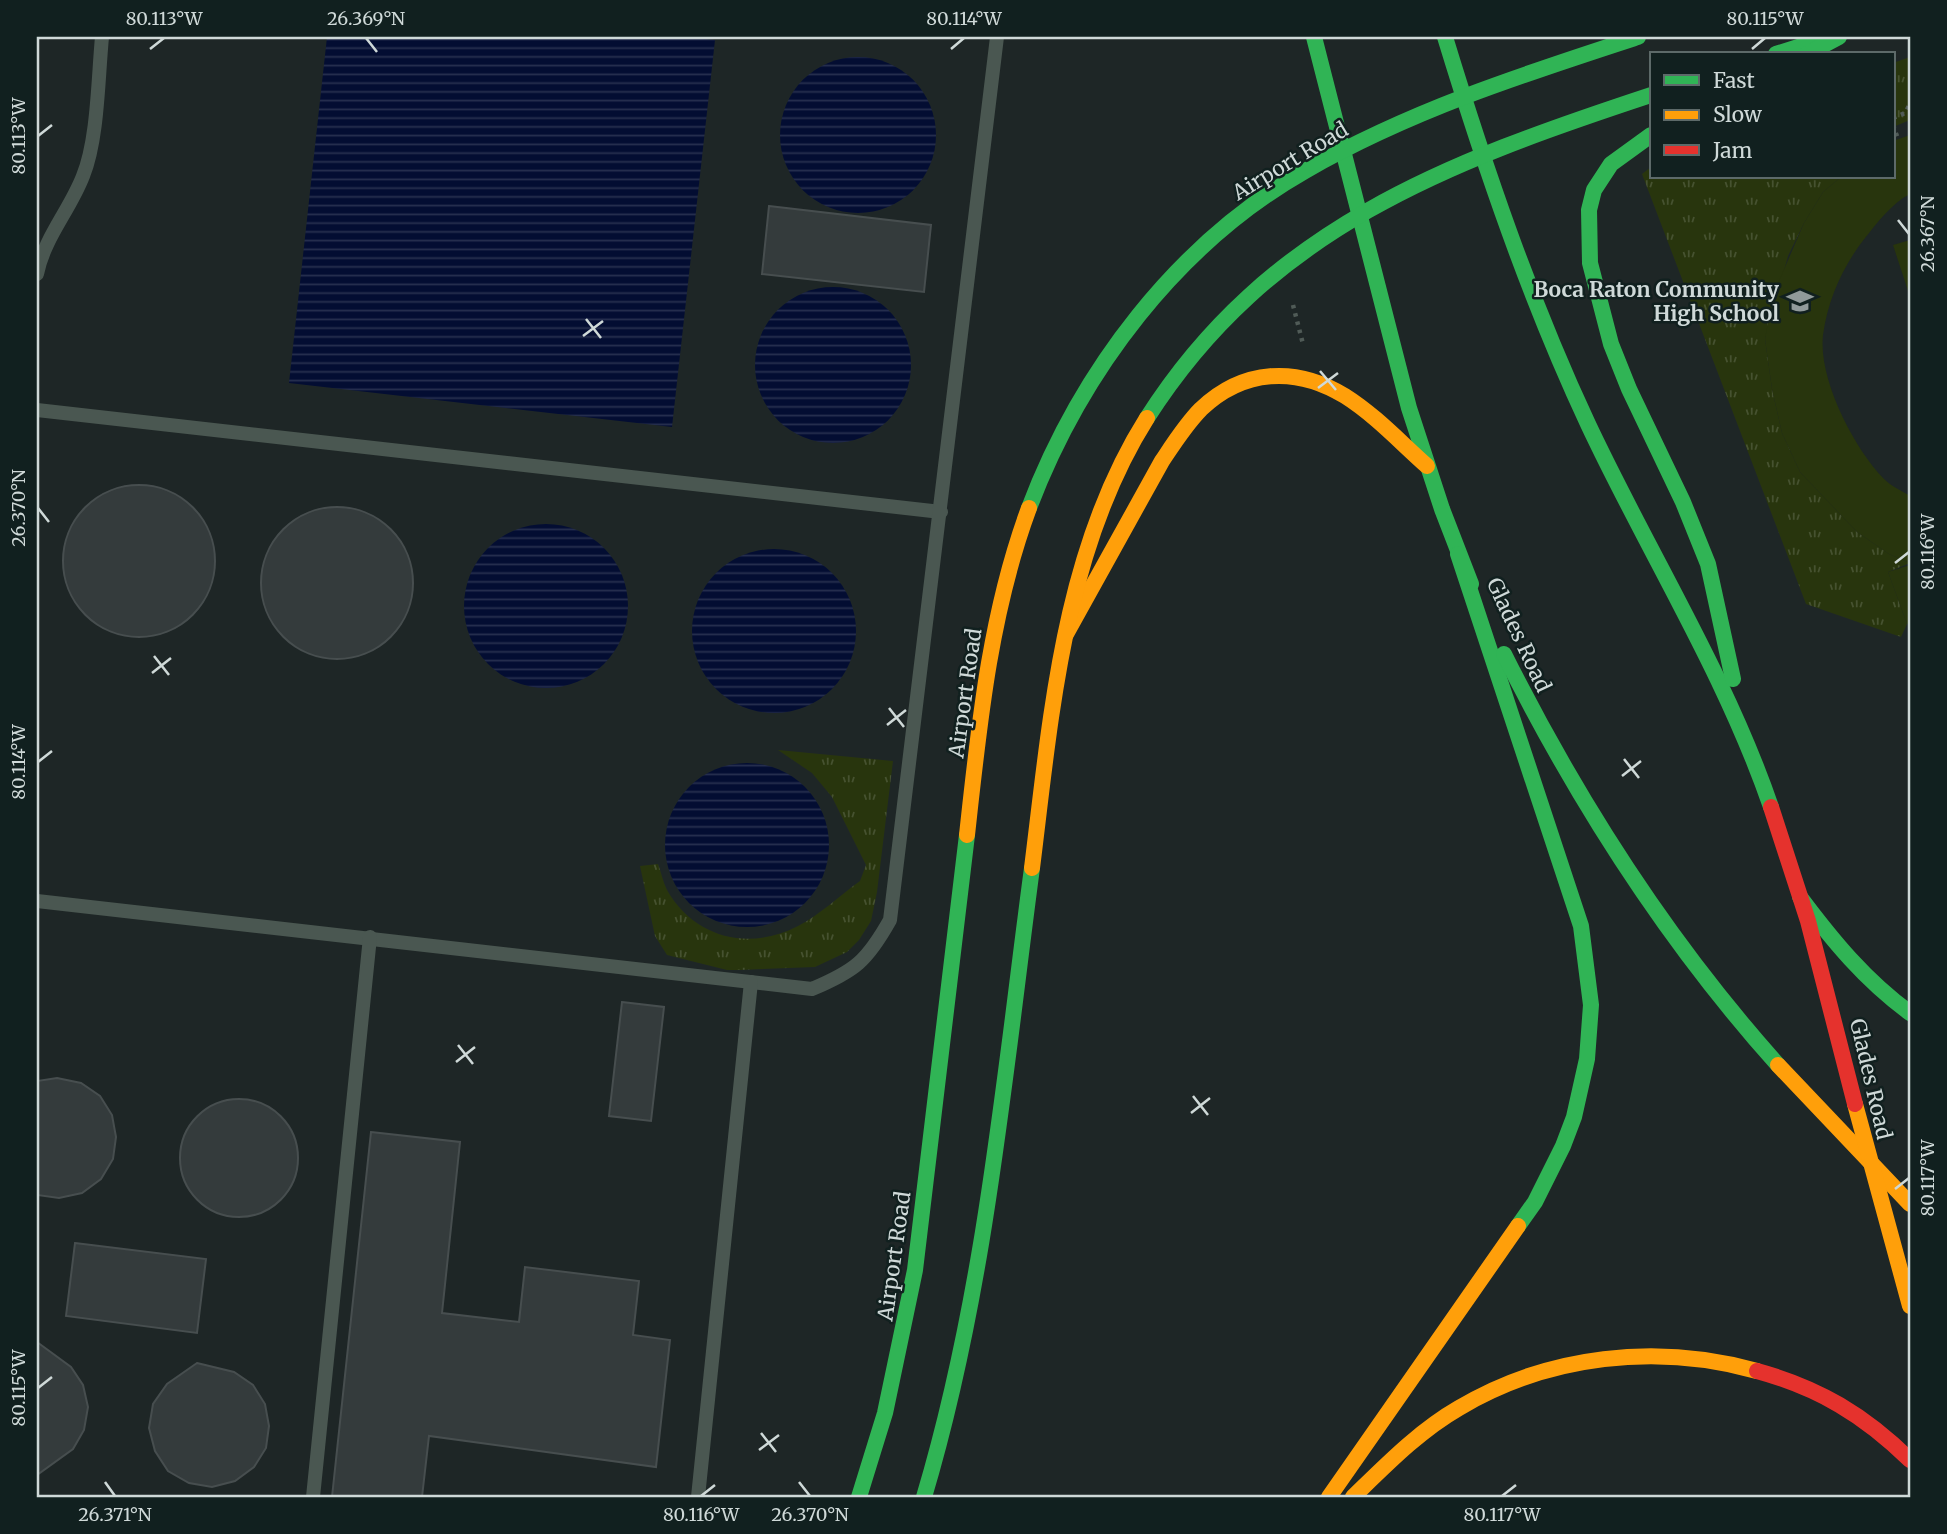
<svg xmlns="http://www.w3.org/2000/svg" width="1947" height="1534" font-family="Merriweather,serif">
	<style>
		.grass { fill: url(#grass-tufts) }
		.garden { fill: #28350d }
		.water { fill: url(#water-rules) }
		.building { fill: #343b3c; stroke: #474e4f; stroke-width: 2 }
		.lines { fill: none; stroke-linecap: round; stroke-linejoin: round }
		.path { stroke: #505b57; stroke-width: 4.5; stroke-dasharray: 3.5 5; stroke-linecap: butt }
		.lane { stroke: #4a5751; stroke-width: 14 }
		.fast { stroke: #30b455; stroke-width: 16 }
		.slow { stroke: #ff9f0a; stroke-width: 16 }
		.jam { stroke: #e5322d; stroke-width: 16 }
		.ticks { fill: none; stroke: #cfd9d8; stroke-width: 2.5 }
		.labels { text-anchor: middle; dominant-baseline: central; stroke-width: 5; stroke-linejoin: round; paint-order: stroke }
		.street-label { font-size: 21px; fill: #cfd9d8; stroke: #11201f }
		.poi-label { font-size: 21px; font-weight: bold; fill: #cfd9d8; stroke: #11201f; text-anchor: end }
		.neatline { fill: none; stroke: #cfd9d8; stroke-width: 2.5 }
		.ticks-label { font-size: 18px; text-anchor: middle; fill: #cfd9d8 }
	</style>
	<defs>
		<pattern id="grass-tufts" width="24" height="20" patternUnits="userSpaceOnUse" patternTransform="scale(1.75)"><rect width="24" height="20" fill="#28350d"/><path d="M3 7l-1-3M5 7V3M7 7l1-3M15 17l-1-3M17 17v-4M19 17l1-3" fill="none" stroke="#465230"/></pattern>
		<pattern id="water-rules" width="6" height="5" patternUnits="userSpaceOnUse" patternTransform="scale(1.75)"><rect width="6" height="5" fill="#030d32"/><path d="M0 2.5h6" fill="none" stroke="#27304f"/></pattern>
	</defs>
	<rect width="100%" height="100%" fill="#1e2626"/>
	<g class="grass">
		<polygon points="1910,57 1910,120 1893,127 1893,63"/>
		<polygon points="1651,167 1651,177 1841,177 1823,192 1804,223 1788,256 1765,339 1772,389 1782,433 1800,472 1857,532 1889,554 1910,563 1888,572 1907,624 1901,637 1806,604 1642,174"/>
		<path d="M 778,750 L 893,761 L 877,892 L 871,921 L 859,940 L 847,952 L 815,967 L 739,970 L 727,970 L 667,955 L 655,936 L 640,866 L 658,864 C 661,872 663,882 667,890 C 695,939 750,951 798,926 C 820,915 840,895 860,881 L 866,865 L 832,797 L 812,773 Z"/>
	</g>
	<g class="garden">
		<path d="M 1910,135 L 1910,194 C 1892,203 1877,223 1865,238 C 1843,266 1828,299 1823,335 C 1818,379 1854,448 1884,479 C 1891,486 1902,491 1910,496 L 1910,563 L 1889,554 L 1857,532 L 1800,472 L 1782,433 L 1772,389 L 1765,339 L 1773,295 L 1804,223 L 1823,192 L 1841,177 L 1893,177 L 1893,141 Z"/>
		<polygon points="1910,240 1910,297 1893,245"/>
		<polygon points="1910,565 1910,623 1907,624 1888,572"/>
	</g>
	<g class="water">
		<polygon points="327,37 686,37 715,40 672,427 289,383"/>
		<circle cx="858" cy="135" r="78"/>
		<circle cx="833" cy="365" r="78"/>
		<circle cx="546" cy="606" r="82"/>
		<circle cx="774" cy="631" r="82"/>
		<circle cx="747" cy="845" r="82"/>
	</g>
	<g class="building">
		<polygon points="769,206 931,225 924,292 762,274"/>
		<circle cx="139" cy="561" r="76"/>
		<circle cx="337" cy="583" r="76"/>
		<polygon points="622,1002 664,1007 651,1121 609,1116"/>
		<polygon points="57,1078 81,1083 100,1096 112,1115 116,1137 113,1159 101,1179 82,1193 59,1198 37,1195 37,1081"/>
		<circle cx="239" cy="1158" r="59"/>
		<polygon points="371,1132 460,1142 442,1313 519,1322 525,1267 639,1281 633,1335 670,1340 656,1467 429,1436 422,1497 332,1497"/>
		<polygon points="75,1243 206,1259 197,1333 66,1316"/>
		<polygon points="37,1342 71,1367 83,1385 88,1407 84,1430 73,1449 37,1475"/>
		<polygon points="197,1363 234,1372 253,1385 265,1404 269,1426 266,1448 254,1467 235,1481 212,1487 189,1483 168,1471 155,1451 149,1428 153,1404 167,1384"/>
	</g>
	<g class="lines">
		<g class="path">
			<polyline points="1893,118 1905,113 1910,104"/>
			<polyline points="1893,125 1898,139"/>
			<polyline points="1293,305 1303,344"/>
		</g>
		<g class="lane">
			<path d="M 37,274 C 44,238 70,210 83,176 C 98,139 98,78 102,37"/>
			<polyline points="37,410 941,512"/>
			<path d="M 37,901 L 812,989 C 855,971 867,961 890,920 L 997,37"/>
			<polyline points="313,1497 370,937"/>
			<polyline points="698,1497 751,982"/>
		</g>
		<g class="fast">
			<polyline points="1314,37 1409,408 1442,509 1471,584"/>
			<path d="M 1445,37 C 1485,168 1530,300 1588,424 C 1648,552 1725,673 1771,807"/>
			<polyline points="1776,54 1830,37"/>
			<polyline points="1807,54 1839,37"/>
			<polyline points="1651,135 1611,164 1594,190 1589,210 1590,263 1611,344 1629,389 1683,502 1708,564 1733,679"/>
			<path d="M 1147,418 C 1268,228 1448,162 1651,95"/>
			<path d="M 1029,508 C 1081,371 1177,244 1305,171 C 1409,111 1524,74 1638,37"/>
			<polyline points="1458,554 1581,926 1591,1005 1587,1059 1574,1117 1563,1146 1535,1202 1518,1226"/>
			<path d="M 1504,654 C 1578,802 1667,941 1778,1065"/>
			<path d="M 1800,897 C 1833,941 1865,980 1910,1013"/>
			<polyline points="859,1497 885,1413 915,1270 967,835"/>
			<path d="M 924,1497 C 985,1293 1004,1078 1032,868"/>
		</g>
		<g class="slow">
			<path d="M 1066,634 L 1162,461 C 1174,443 1186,424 1201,409 C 1243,369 1296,366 1345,396 C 1375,415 1400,442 1427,466"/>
			<path d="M 967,835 C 979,725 990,613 1029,508"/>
			<path d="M 1032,868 C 1051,716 1063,551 1147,418"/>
			<polyline points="1778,1065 1910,1204"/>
			<polyline points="1855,1104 1910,1306"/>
			<polyline points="1329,1497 1518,1226"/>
			<path d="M 1353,1497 C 1386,1465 1419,1431 1459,1408 C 1548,1355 1657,1343 1757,1371"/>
		</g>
		<g class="jam">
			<polyline points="1771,807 1808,921 1855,1104"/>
			<path d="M 1757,1371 C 1819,1388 1864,1415 1910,1460"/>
		</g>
	</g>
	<path class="ticks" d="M 366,38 L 377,52M 150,49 L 164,38M 951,49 L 964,38M 1752,49 L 1765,38M 38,136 L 52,125M 1898,220 L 1909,234M 586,319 L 601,338M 583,336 L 603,321M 1320,371 L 1336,390M 1318,388 L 1338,373M 38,508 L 49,522M 1895,563 L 1909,552M 154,656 L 169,675M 152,673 L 171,658M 889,708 L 904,727M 887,725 L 906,710M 1624,759 L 1639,778M 38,762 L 52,751M 1622,776 L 1641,761M 458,1045 L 473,1064M 456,1062 L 475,1047M 1193,1096 L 1208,1115M 1191,1113 L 1210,1098M 1895,1189 L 1909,1178M 38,1388 L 52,1377M 761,1433 L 776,1452M 759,1450 L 779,1435M 105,1482 L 115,1496M 799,1482 L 810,1496M 701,1496 L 715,1485M 1502,1496 L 1516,1485"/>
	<defs>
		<g id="school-bare" transform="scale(2.1)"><path d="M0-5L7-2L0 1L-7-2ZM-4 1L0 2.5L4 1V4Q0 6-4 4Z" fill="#919a9a" stroke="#11201f" stroke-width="2.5" paint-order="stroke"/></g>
	</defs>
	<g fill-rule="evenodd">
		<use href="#school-bare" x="1800" y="301"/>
	</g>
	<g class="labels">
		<g class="street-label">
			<text transform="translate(1290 161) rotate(-31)">Airport Road</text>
			<text transform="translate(1519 635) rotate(65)">Glades Road</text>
			<text transform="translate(965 693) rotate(-82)">Airport Road</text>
			<text transform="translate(1871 1079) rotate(77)">Glades Road</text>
			<text transform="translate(894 1256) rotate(-82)">Airport Road</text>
		</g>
		<g class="poi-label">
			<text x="1779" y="289">Boca Raton Community<tspan x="1779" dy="24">High School</tspan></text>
		</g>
	</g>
	<rect width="1947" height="1534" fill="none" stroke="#11201f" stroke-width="77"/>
	<rect x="1650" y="52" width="245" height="126" fill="#11201f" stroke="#5d6a69" stroke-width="2"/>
	<rect x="1664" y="75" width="35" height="10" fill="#30b455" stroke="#5d6a69" stroke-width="2"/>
	<text x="1713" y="88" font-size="21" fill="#cfd9d8">Fast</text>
	<rect x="1664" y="110" width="35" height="10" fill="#ff9f0a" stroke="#5d6a69" stroke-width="2"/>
	<text x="1713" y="122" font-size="21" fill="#cfd9d8">Slow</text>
	<rect x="1664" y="145" width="35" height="10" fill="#e5322d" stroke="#5d6a69" stroke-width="2"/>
	<text x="1713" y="158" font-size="21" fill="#cfd9d8">Jam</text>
	<rect x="38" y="38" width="1871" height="1458" class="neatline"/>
	<g class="ticks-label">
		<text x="164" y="25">80.113°W</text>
		<text x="366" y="25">26.369°N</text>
		<text x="964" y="25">80.114°W</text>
		<text x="1765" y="25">80.115°W</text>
		<text transform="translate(19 136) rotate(-90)" y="6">80.113°W</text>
		<text transform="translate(1928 234) rotate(-90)" y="6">26.367°N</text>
		<text transform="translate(19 508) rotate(-90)" y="6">26.370°N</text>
		<text transform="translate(1928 552) rotate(-90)" y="6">80.116°W</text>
		<text transform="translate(19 762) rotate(-90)" y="6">80.114°W</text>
		<text transform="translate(1928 1178) rotate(-90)" y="6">80.117°W</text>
		<text transform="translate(19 1388) rotate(-90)" y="6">80.115°W</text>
		<text x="115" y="1521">26.371°N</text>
		<text x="701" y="1521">80.116°W</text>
		<text x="810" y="1521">26.370°N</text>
		<text x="1502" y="1521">80.117°W</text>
	</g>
</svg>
